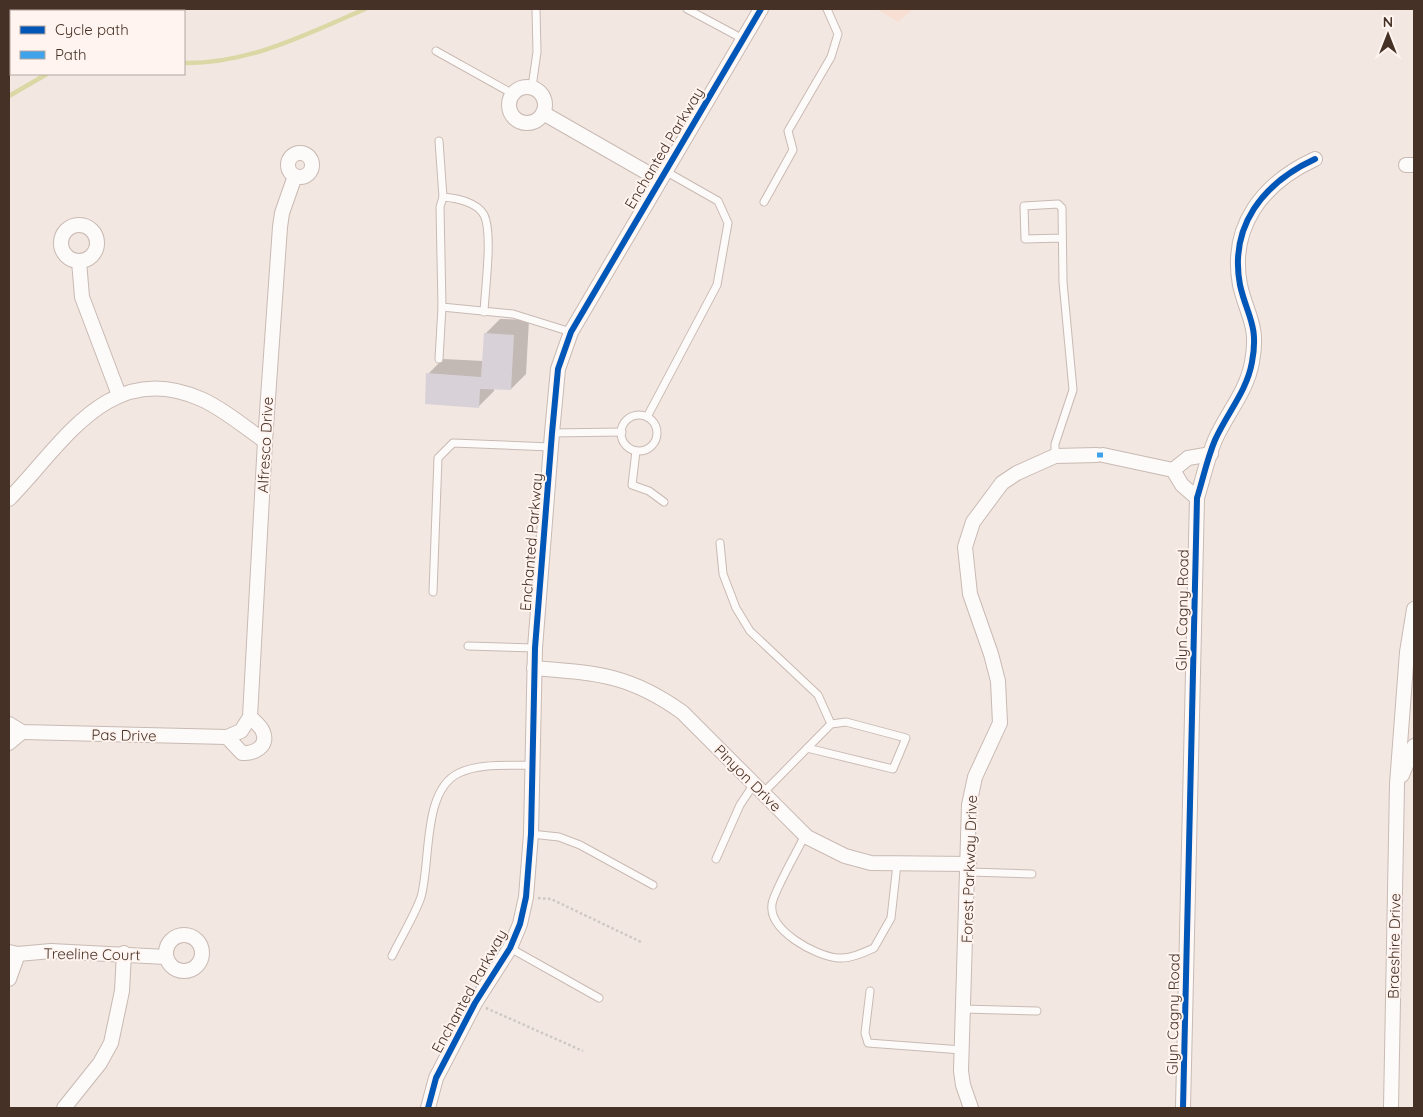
<svg xmlns="http://www.w3.org/2000/svg" width="1423" height="1117" font-family="Quicksand,sans-serif">
	<style>
		.built { fill: #f8dfd3 }
		.shadow { fill: #0003 }
		.lines { fill: none; stroke-linecap: round; stroke-linejoin: round }
		.stream { stroke: #dbd8a6; stroke-width: 4.5 }
		.building { fill: #d8d2d8 }
		.lane-casing { stroke: #c9bab3; stroke-width: 9 }
		.street-casing { stroke: #c9bab3; stroke-width: 16 }
		.path { stroke: #cdc8c4; stroke-width: 2.5; stroke-dasharray: 2.5 2.5; stroke-linecap: butt }
		.lane { stroke: #fdfbfa; stroke-width: 7 }
		.street { stroke: #fdfbfa; stroke-width: 14 }
		.quiet { stroke: #3fa3eb; stroke-width: 5; stroke-dasharray: 10 5; stroke-linecap: butt }
		.cycleway-casing { stroke: #fff4ef; stroke-width: 9 }
		.cycleway { stroke: #0057b8; stroke-width: 6 }
		.labels { text-anchor: middle; dominant-baseline: central; stroke-width: 4; stroke-linejoin: round; paint-order: stroke }
		.street-label { font-size: 15px; fill: #453126; stroke: #fff4ef }
	</style>
	<rect width="100%" height="100%" fill="#f3e7e1"/>
	<polygon class="built" points="877,9 913,9 898,22"/>
	<polygon class="shadow" points="500,319 529,320 526,374 511,389 494,388 494,391 479,406 428,374 443,359 484,361 485,334"/>
	<g class="lines">
		<g class="stream">
			<path d="M 184,63 C 249,64 307,34 365,9"/>
			<polyline points="9,96 47,74"/>
		</g>
	</g>
	<polygon class="building" points="484,333 514,335 511,390 480,389 479,408 425,404 426,373 481,377"/>
	<g class="lines">
		<g class="lane-casing">
			<g id="lane">
				<polyline points="687,9 743,39"/>
				<polyline points="436,51 513,94"/>
				<polyline points="532,87 537,52 536,9"/>
				<polyline points="439,141 443,197"/>
				<polyline points="764,202 793,150 788,131 831,57 838,34 827,9"/>
				<path d="M 484,312 C 485,289 493,233 484,215 C 477,202 456,198 443,197 L 440,207 L 442,307 L 513,314 L 571,332"/>
				<polyline points="439,359 442,307"/>
				<circle cx="639" cy="433" r="18"/>
				<polyline points="647,417 717,285 728,223 718,201 665,171"/>
				<polyline points="552,433 622,432"/>
				<polyline points="636,451 632,485 649,491 664,502"/>
				<polyline points="1055,456 1055,444 1073,390 1063,282 1062,208 1058,204 1024,206 1025,239 1062,238"/>
				<polyline points="720,543 723,574 736,608 750,631 818,695 831,724"/>
				<polyline points="433,592 438,458 453,443 551,447"/>
				<polyline points="468,646 535,648"/>
				<polyline points="763,793 831,724 846,722 906,738 893,769 807,748"/>
				<polyline points="531,834 559,837 580,845 653,885"/>
				<path d="M 805,835 C 798,850 774,891 772,904 C 768,930 815,956 838,958 C 850,959 863,953 874,948 L 891,918 L 897,864"/>
				<polyline points="716,859 740,805 754,784"/>
				<polyline points="969,872 1032,874"/>
				<polyline points="510,948 599,998"/>
				<path d="M 392,956 C 401,937 414,917 421,897 C 431,862 422,790 459,773 C 480,763 509,766 531,765"/>
				<polyline points="870,991 865,1033 868,1043 962,1050"/>
				<polyline points="963,1009 1037,1011"/>
			</g>
		</g>
		<g class="street-casing">
			<g id="street">
				<polyline points="66,11 79,9"/>
				<polyline points="9,25 11,24"/>
				<circle cx="527" cy="105" r="18"/>
				<polyline points="543,113 660,180"/>
				<circle cx="300" cy="165" r="12"/>
				<polyline points="1406,165 1414,165"/>
				<circle cx="79" cy="243" r="18"/>
				<polyline points="79,261 82,297 119,395"/>
				<polyline points="1103,455 1173,470 1182,485 1197,498"/>
				<polyline points="1173,470 1188,458 1211,454"/>
				<path d="M 9,499 C 63,444 109,358 201,399 C 224,409 244,427 265,441"/>
				<path d="M 534,668 C 596,673 629,674 682,712 L 807,837 L 845,856 L 871,863 L 969,864"/>
				<polyline points="9,724 22,732 227,737 241,731 250,717 265,441 280,227 282,213 295,176"/>
				<path d="M 227,737 L 242,753 C 254,754 269,746 263,732 C 261,726 254,721 250,717"/>
				<polyline points="9,743 22,732"/>
				<polyline points="1402,775 1414,746"/>
				<circle cx="184" cy="953" r="18"/>
				<polyline points="9,952 18,954 9,979"/>
				<polyline points="18,954 51,951 166,957"/>
				<polyline points="64,1108 100,1063 111,1043 122,991 124,953"/>
				<polyline points="428,1108 436,1078 475,1003 510,948 520,924 526,897 531,834 535,648 552,433 558,369 571,332 761,9"/>
				<polyline points="971,1108 963,1085 961,1071 969,805 975,777 1000,723 998,681 991,654 970,594 965,547 973,522 1002,483 1017,473 1055,456 1097,455"/>
				<path d="M 1183,1108 L 1197,498 C 1203,479 1207,459 1215,440 C 1227,413 1247,391 1252,362 C 1259,325 1247,316 1240,285 C 1229,226 1263,183 1315,159"/>
				<polyline points="1391,1108 1397,784 1407,652 1414,609"/>
			</g>
		</g>
		<g class="path">
			<polyline points="538,898 551,899 641,942"/>
			<polyline points="486,1008 583,1051"/>
		</g>
		<use href="#lane" class="lane"/>
		<use href="#street" class="street"/>
		<polyline class="quiet" points="1097,455 1103,455"/>
		<g class="cycleway-casing">
			<g id="cycleway">
				<polyline points="428,1108 436,1078 475,1003 510,948 520,924 526,897 531,834 535,648 552,433 558,369 571,332 761,9"/>
				<path d="M 1183,1108 L 1197,498 C 1203,479 1207,459 1215,440 C 1227,413 1247,391 1252,362 C 1259,325 1247,316 1240,285 C 1229,226 1263,183 1315,159"/>
			</g>
		</g>
		<use href="#cycleway" class="cycleway"/>
	</g>
	<g class="labels">
		<g class="street-label">
			<text transform="translate(664 148) rotate(-59)">Enchanted Parkway</text>
			<text transform="translate(265 445) rotate(-87)">Alfresco Drive</text>
			<text transform="translate(531 542) rotate(-85)">Enchanted Parkway</text>
			<text transform="translate(1182 610) rotate(-89)">Glyn Cagny Road</text>
			<text transform="translate(124 735) rotate(1)">Pas Drive</text>
			<text transform="translate(748 778) rotate(45)">Pinyon Drive</text>
			<text transform="translate(969 869) rotate(-88)">Forest Parkway Drive</text>
			<text transform="translate(1394 946) rotate(-89)">Braeshire Drive</text>
			<text transform="translate(92 954) rotate(1)">Treeline Court</text>
			<text transform="translate(469 991) rotate(-61)">Enchanted Parkway</text>
			<text transform="translate(1173 1014) rotate(-89)">Glyn Cagny Road</text>
		</g>
	</g>
	<rect width="1423" height="1117" fill="none" stroke="#453126" stroke-width="20"/>
	<rect x="10" y="10" width="175" height="65" fill="#fff4ef" stroke="#b5a69f"/>
	<rect x="20" y="26" width="25" height="8" fill="#0057b8" stroke="#b5a69f"/>
	<text x="55" y="35" font-size="15" fill="#453126">Cycle path</text>
	<rect x="20" y="51" width="25" height="8" fill="#3fa3eb" stroke="#b5a69f"/>
	<text x="55" y="60" font-size="15" fill="#453126">Path</text>
	<g transform="translate(1388 35)" stroke="#fff4ef" stroke-width="4" paint-order="stroke">
	<path d="M0-4L9 19L0 12L-9 19Z" fill="#453126"/>
	<text y="-8" font-size="14" font-weight="bold" text-anchor="middle" fill="#453126">N</text>
	</g>
</svg>
